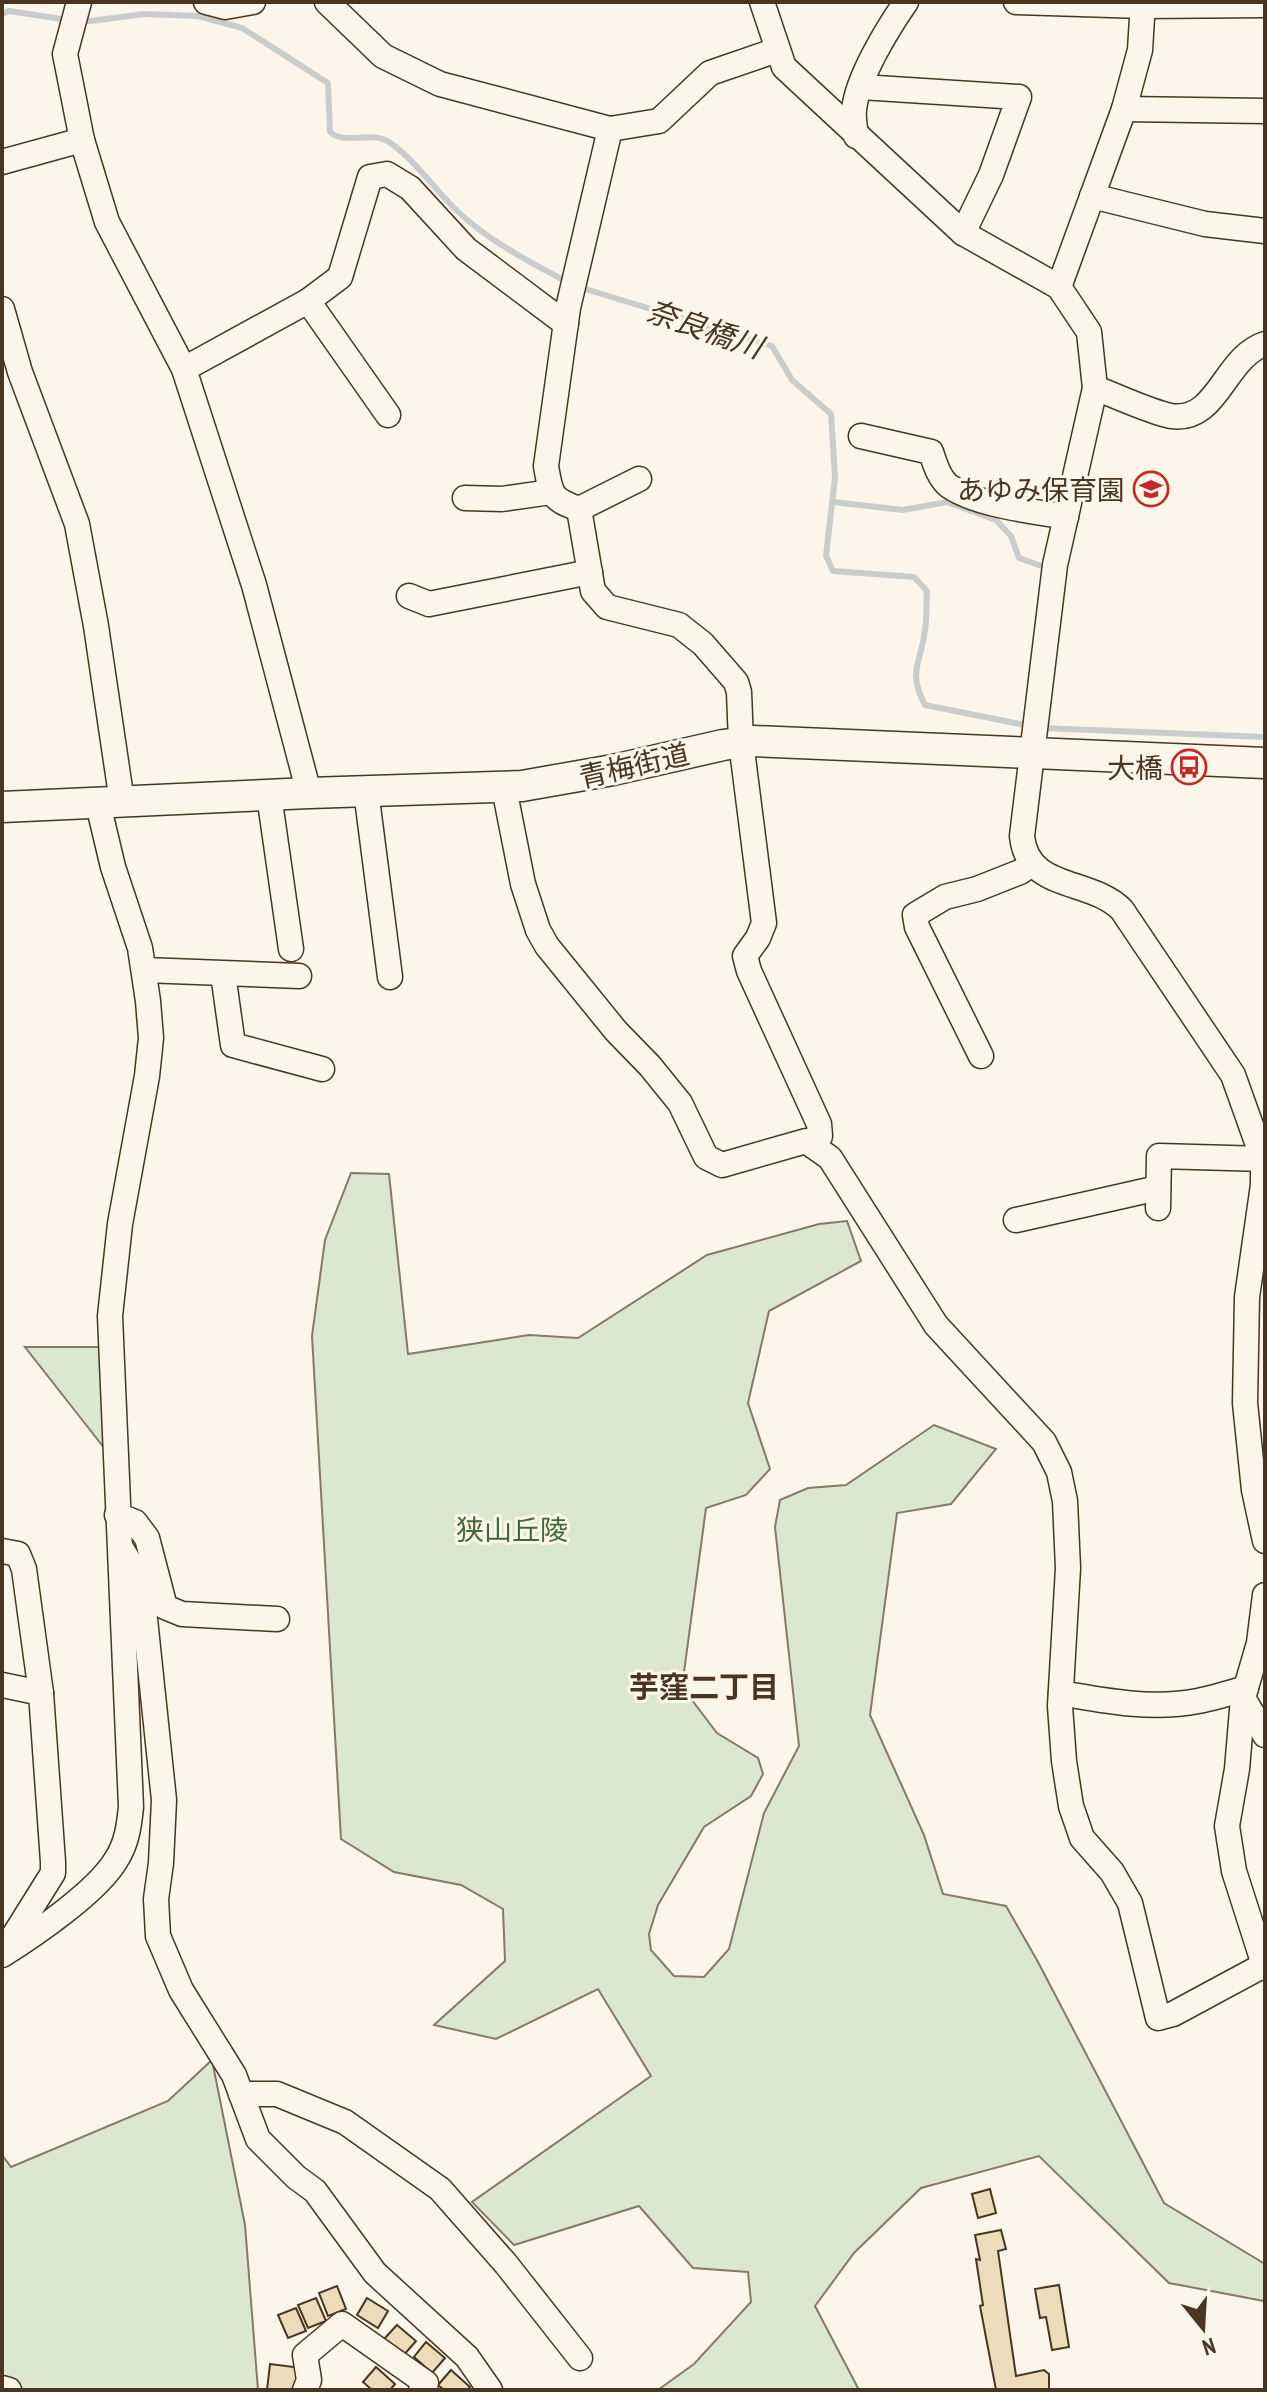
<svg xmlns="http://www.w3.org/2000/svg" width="1267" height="2392" font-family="'PT Sans Narrow','Noto Sans JP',sans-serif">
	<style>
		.green { fill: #dce7d0; stroke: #887966; stroke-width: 2 }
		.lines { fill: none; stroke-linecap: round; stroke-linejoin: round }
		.stream { stroke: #c9cecd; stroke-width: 6 }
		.building { fill: #ecdcbc; stroke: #4a3520; stroke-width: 2 }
		.minor-casing { stroke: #4a3520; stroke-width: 27 }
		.major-casing { stroke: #4a3520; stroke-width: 33 }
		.minor { stroke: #fbf6e9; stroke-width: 24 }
		.major { stroke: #fbf6e9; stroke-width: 30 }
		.labels { text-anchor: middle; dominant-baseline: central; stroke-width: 6; stroke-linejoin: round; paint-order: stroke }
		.poi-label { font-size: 28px; fill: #4a3520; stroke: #fbf6e9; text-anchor: end }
		.street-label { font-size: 28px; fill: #4a3520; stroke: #fbf6e9 }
		.park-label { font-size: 28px; fill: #436837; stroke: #fbf6e9 }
		.water-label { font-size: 30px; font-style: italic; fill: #4a3520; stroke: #fbf6e9 }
		.neighbourhood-label { font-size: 30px; font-weight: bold; fill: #4a3520; stroke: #fbf6e9 }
	</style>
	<rect width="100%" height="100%" fill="#fbf6e9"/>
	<g class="green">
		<polygon points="351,1173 389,1174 408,1354 529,1335 578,1338 707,1255 819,1224 847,1221 861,1261 769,1311 748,1403 770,1469 746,1495 706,1508 682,1687 717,1733 758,1758 763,1774 751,1796 704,1827 658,1905 649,1934 651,1950 674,1976 704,1977 729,1949 764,1813 799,1746 775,1527 780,1500 808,1488 846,1485 934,1425 996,1449 951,1504 897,1513 870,1715 924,1835 943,1894 1006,1906 1038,1962 1164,2203 1265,2264 1264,2301 1169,2283 1039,2156 921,2188 854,2253 815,2306 859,2390 658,2390 694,2364 751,2302 748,2272 693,2268 639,2206 514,2245 472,2202 651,2076 598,1989 496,2039 434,2025 505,1961 503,1909 461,1885 394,1872 341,1839 312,1336 325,1240"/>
		<polygon points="25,1347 100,1347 105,1449"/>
		<polygon points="212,2060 245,2225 258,2390 2,2390 2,2155 11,2167 168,2101"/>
	</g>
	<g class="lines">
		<g class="stream">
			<polyline points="2,14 9,11 68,20"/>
			<path d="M 80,20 L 91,21 L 144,14 L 198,16 L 242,28 L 328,83 L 330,132 C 346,146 372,130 389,142 C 415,160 432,186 454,208 C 488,241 528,261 569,283"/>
			<path d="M 579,287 L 772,346 L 792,380 L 831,414 L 835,477 L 826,556 L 833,571 L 914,577 L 927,591 C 926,604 927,617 925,630 C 921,664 907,671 925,705 L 1030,726"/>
			<polyline points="833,502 903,510 947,502 996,520 1011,536 1019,558 1044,567"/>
			<polyline points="1041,728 1265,737"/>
		</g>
	</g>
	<g class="building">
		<polygon points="990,2189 996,2213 978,2218 972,2194"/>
		<polygon points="1001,2230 1006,2249 998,2251 1016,2376 1044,2370 1049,2374 1049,2390 996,2390 980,2306 983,2305 976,2259 980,2260 975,2235"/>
		<polygon points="1059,2285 1069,2347 1052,2350 1046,2317 1040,2318 1035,2289"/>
		<polygon points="337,2286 346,2309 328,2316 319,2293"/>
		<polygon points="316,2298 326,2321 308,2328 298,2305"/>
		<polygon points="367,2298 388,2311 378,2328 357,2315"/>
		<polygon points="296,2308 306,2331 288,2338 278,2315"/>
		<polygon points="397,2325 416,2341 403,2356 384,2339"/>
		<polygon points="426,2342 445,2358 432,2373 414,2357"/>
		<polygon points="270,2364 302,2368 299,2390 267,2390"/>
		<polygon points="376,2367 395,2384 390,2390 372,2390 363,2382"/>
		<polygon points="451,2370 470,2387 467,2390 444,2390 438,2385"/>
	</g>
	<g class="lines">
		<g class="minor-casing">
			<g id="minor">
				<polyline points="79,2 65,54 82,140 107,222 184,369 254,585 309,793"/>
				<polyline points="206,2 225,7 253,2"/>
				<polyline points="327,2 383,56 440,84 610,129 659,121 710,73 777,50"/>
				<polyline points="762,2 784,67 963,233"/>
				<polyline points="1016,2 1143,6 1265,5"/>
				<path d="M 861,87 L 1019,97 L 991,175 L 963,233 L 1059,287 L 1089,332 L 1095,388 L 1055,565 L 1022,836 C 1027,891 1091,878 1122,910 L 1233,1075 L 1263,1159 L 1263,1185 L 1247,1297 L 1245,1403 L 1254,1490 L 1265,1541"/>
				<polyline points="1124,109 1265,111"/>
				<path d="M 610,129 L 568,308 L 546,466 C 551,495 551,499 579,509 L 593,591 L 607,607 L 679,625 L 703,644 L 736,682 L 739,692 L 741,742 L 764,923 L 758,938 L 745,956 L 749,971 L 819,1124 L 820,1136 L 815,1147"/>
				<path d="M 856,136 C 855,128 853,118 854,110 C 857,78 888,28 906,2"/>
				<polyline points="2,162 82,140"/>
				<polyline points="1092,196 1205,224 1265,231"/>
				<polyline points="1059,287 1124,109 1140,50 1143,2"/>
				<polyline points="308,301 388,415"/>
				<polyline points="2,309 20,372 77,524 96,626 122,802"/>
				<polyline points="184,369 308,301 340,277 370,177 387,174 410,188 466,249 566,324"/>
				<path d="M 1095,388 C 1117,396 1150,412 1171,416 C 1218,423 1224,357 1265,344"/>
				<path d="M 861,436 L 931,452 C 935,464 939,478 949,486 C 976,505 1033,511 1066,517"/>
				<polyline points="465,498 502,499 551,492"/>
				<polyline points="579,509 639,479"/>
				<polyline points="409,596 429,604 590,572"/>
				<polyline points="504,788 523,884 538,930 547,946 616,1031 650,1066 680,1103 706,1157 722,1165 806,1141 830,1158 936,1325 1044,1442 1059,1472 1065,1501 1068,1568 1060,1706 1064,1761 1071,1806 1082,1838 1112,1872 1130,1903 1158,2018 1173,2014 1264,1965"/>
				<polyline points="366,791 390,977"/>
				<polyline points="269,795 291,949"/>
				<polyline points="144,970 299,976"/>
				<polyline points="223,974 233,1045 322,1069"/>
				<polyline points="981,1056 917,927 915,915 945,897 977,889 1020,872 1032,864"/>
				<polyline points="1158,1208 1159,1156 1265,1159"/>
				<polyline points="1016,1220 1158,1188"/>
				<polyline points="117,1515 135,1522 147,1538 165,1607 182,1614 277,1619"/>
				<polyline points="121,1548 141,1581 164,1800 161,1863 156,1899 158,1936 181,1990 234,2075 258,2139 296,2177 315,2191 375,2273 467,2357 490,2390"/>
				<polyline points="2,1551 18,1554 24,1569 41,1693 53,1862 53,1873 3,1953"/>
				<polyline points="1265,1595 1259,1643 1243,1698 1237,1769 1227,1826 1234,1871 1265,1968"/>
				<polyline points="2,1685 41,1693"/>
				<path d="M 1061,1693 C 1105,1701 1153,1710 1198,1701 C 1214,1698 1230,1693 1246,1688"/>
				<polyline points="1243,1698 1265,1735"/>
				<path d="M 2,1955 C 34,1935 97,1892 116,1860 C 127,1843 129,1826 131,1807 L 110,1316 L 120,1224 L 147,1076 L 151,1038 L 148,1001 L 140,948 L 113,867 L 98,804"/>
				<polyline points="241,2094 277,2094 345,2122 440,2189 506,2264 580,2358"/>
				<polyline points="2,2388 9,2390"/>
				<polyline points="305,2390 309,2380 305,2355 342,2324 426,2383 421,2390"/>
			</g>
		</g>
		<g class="major-casing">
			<polyline id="major" points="2,807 309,793 522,786 613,770 723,745 753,741 1265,763"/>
		</g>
		<use href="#minor" class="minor"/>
		<use href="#major" class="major"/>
	</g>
	<defs>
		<g id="school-ring" transform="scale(1.8)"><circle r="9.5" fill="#fbf6e9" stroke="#c62828" stroke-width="1.5"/><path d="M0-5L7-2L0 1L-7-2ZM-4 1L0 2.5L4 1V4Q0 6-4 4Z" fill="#c62828"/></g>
		<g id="bus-ring" transform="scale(1.8)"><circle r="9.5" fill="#fbf6e9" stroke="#c62828" stroke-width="1.5"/><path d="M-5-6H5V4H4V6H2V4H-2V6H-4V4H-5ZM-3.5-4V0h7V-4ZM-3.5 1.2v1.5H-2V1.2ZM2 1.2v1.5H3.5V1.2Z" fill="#c62828"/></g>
	</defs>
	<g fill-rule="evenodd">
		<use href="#school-ring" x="1151" y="489"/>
		<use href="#bus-ring" x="1189" y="767"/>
	</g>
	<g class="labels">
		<g class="poi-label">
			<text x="1125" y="489">あゆみ保育園</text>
			<text x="1163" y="767">大橋</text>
		</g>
		<g class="street-label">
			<text transform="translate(634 765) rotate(-13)">青梅街道</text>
		</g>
		<g class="park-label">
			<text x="512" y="1529">狭山丘陵</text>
		</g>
		<g class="water-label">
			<text transform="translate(705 328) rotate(19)">奈良橋川</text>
		</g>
		<g class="neighbourhood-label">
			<text x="704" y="1686">芋窪二丁目</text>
		</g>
	</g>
	<rect width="1267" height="2392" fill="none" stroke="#4a3520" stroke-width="8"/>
	<g transform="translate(1203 2328) rotate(162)" stroke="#fbf6e9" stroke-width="6" paint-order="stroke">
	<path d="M0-6L14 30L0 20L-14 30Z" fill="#4a3520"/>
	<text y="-12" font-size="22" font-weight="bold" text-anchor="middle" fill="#4a3520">N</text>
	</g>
</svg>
